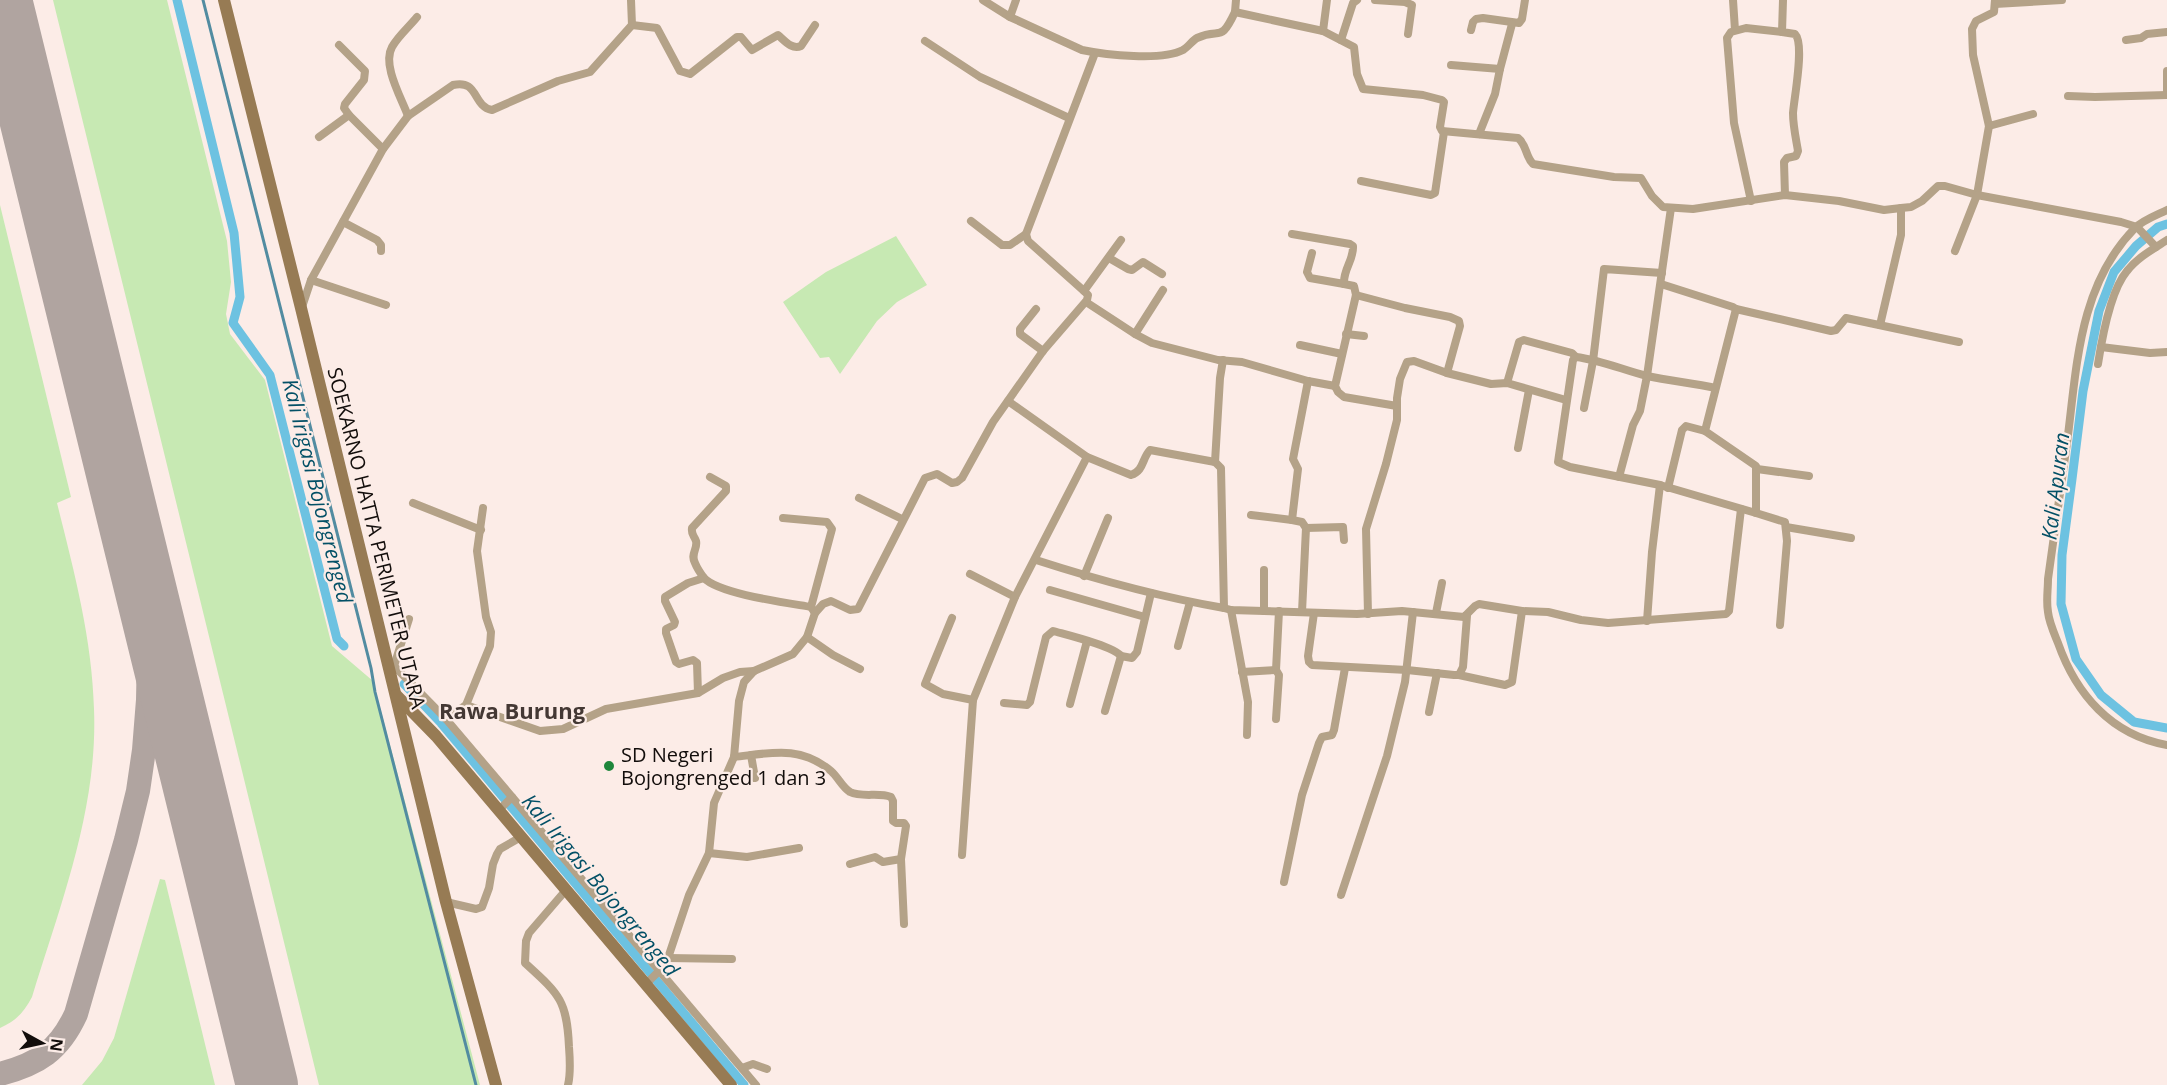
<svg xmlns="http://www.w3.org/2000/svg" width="2167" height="1085" font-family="'Open Sans',sans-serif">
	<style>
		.green { fill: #c7e9b3 }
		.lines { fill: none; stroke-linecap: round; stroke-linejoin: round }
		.stream { stroke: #528ca1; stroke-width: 3 }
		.canal { stroke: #6dc2e1; stroke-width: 9 }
		.taxiway { stroke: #b0a4a0; stroke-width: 24 }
		.runway { stroke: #b0a4a0; stroke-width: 62 }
		.street { stroke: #b4a288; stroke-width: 8 }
		.secondary { stroke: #977b54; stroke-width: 12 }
		.poi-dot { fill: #1e863b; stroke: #fcece7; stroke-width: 2 }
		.labels { text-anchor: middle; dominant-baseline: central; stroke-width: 4.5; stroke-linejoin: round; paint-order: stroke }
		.street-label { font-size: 20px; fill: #120d0b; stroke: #fcece7 }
		.poi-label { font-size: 20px; fill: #120d0b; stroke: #fcece7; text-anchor: start }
		.water-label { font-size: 21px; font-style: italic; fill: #035066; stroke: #fcece7 }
		.quarter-label { font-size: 22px; font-weight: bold; fill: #443834; stroke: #fcece7 }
	</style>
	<rect width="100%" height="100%" fill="#fcece7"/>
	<g class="green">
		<polygon points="53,0 167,0 227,241 231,282 226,314 230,334 265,380 332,646 373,681 480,1085 319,1085"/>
		<path d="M 0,205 L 71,497 L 57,503 C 74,571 92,638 94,709 C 98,808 61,903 32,997 C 24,1012 16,1021 0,1028 Z"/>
		<polygon points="896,236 927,285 897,302 877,321 840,374 829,357 820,358 783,302 826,272"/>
		<polygon points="160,879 165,880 215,1085 82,1085 102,1061 114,1038"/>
	</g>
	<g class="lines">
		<polyline class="stream" points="203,0 371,668 375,692 476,1085"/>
		<g class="canal">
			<polyline points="177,0 234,233 240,297 233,323 270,375 337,639 344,646"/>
			<polyline points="2167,224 2158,227 2136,246 2114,272 2099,311 2083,391 2072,479 2062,555 2061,604 2076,659 2101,695 2134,722 2167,728"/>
			<polyline points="404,684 441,723 744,1085"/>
		</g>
		<path class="taxiway" d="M 0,1074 C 38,1064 59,1051 76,1014 L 126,840 L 138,791 L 144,750 L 148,700 L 149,651 L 146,607 L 136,544"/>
		<polyline class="runway" points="1,0 267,1085"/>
		<g class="street">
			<path d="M 983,0 L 1010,17 L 1082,50 C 1106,55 1162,61 1183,50 C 1188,47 1192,41 1197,38 C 1221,27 1220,44 1235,12 L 1323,31 L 1354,47 L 1357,74 L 1363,89 L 1423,95 L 1442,100 L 1444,102 L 1440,127 L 1442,131 L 1518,138 C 1527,145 1525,156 1533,164 L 1614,177 L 1641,178 L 1652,196 L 1663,207 L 1693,209 L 1785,195 L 1839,201 L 1884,210 L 1901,208 L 1911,207 L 1922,201 L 1938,186 L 1945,186 L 1977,195 L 1989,126 L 1973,55 L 1972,29 L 1976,21 L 1994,12 L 1995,0"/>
			<polyline points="1375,0 1405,2 1412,5 1408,34"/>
			<polyline points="1733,0 1735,30"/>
			<path d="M 1783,0 L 1782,32 L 1795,34 C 1805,44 1794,98 1793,113 C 1793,126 1796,139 1798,151 L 1796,156 L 1787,158 L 1784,162 L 1785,195"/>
			<polyline points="1995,4 2062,0"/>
			<polyline points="1235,12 1236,0"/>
			<polyline points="1010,17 1016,0"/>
			<path d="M 632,25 L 657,28 L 680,71 L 690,74 L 737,37 L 741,37 L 752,50 L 778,35 C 785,41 792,50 801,46 L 815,25"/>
			<polyline points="1471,30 1473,22 1476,19 1483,18 1519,23 1522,19 1525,0"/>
			<polyline points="1323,31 1327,0"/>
			<polyline points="1341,40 1353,3 1357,0"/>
			<polyline points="2126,40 2141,38 2147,34 2167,32"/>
			<polyline points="925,41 980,77 1069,118"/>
			<polyline points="339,45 365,71 364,80 345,104 344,108 349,115"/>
			<polyline points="1451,65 1500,69"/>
			<polyline points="2167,71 2167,94"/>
			<polyline points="2068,96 2095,97 2167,95"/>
			<path d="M 408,116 C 401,97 382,65 392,47 C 398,36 409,27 417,17"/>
			<polyline points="1989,126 2033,114"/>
			<polyline points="1479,134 1495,94 1500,69 1512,24"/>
			<polyline points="319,137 349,115 383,149"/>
			<polyline points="1361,181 1431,195 1435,193 1444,132"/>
			<polyline points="1751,201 1734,123 1727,38 1731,32 1746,28 1782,32"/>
			<path d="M 2167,210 C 2157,215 2143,220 2135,228 C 2078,286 2077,367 2067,443 C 2061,488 2054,534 2048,579 C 2048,590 2046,601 2048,612 C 2049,622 2054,633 2058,643 C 2076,694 2111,735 2167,745"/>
			<polyline points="971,221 1002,245 1010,245 1026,234"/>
			<polyline points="343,222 377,240 381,245 381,251"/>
			<path d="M 1292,234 L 1350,244 L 1353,246 C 1354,260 1343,269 1344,284 L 1354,286 L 1356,295 L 1335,386 L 1338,392 L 1344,397 L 1397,406"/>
			<polyline points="1955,251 1977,195 2121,222 2137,227 2156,247"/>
			<polyline points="1312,253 1307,272 1310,278 1344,284"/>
			<polyline points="1109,258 1128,269 1132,270 1143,262 1162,274"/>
			<polyline points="311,280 386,305"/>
			<polyline points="1661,284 1733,307 1736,309"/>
			<polyline points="1084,291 1121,240"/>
			<polyline points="1356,295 1405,308 1450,317 1459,321 1460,326 1447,373"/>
			<polyline points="1086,302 1135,334 1152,343 1218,360 1242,362 1308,381 1335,386"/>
			<path d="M 302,307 L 311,280 L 383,149 L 408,116 L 453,85 C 479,79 472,106 492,110 L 558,81 L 590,72 L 632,25 L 631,0"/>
			<polyline points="1036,309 1020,329 1020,334 1043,351"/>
			<polyline points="1880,325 1901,235 1901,208"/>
			<polyline points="1135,334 1163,290"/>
			<polyline points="1346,334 1364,336"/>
			<polyline points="1300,345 1342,354"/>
			<polyline points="2101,347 2150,353 2167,352"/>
			<path d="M 2098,364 C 2102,338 2110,291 2127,271 C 2137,258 2153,249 2167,240"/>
			<polyline points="1507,383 1519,342 1524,340 1572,353 1576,357"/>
			<path d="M 1716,388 C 1693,383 1670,381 1647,376 C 1623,370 1601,360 1576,357 L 1573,360 L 1558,462 L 1570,467 L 1660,485 L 1756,513 L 1756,466 L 1705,431 L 1736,309 L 1831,331 L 1836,330 L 1846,318 L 1959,342"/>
			<path d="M 1008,401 L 1087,457 L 1131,475 C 1144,471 1142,458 1150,450 L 1215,462 L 1221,468 L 1224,608 L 1231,610 L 1357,614 L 1402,611 L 1464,617 L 1475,606 L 1479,604 L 1522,611 L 1548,612 L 1581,620 L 1608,623 L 1726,614 L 1729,611 L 1741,509"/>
			<polyline points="1584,408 1593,361 1604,269 1662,273"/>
			<polyline points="1518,448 1529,390"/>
			<polyline points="1215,462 1220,378 1223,360"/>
			<polyline points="1757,469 1809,476"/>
			<path d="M 710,477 L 726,486 L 726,491 L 692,528 C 691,535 694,535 696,541 C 698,549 690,554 695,563 C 697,568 701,574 704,578 C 719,594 788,603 811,607 L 815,613"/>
			<polyline points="1619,477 1633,425 1640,411 1647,376 1671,208"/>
			<polyline points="1668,488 1682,430 1686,426 1705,431"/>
			<polyline points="859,498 902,519"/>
			<polyline points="413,503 481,530"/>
			<polyline points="1756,513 1785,522 1787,541 1780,625"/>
			<polyline points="1251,515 1292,520"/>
			<polyline points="783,518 827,522 832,529 811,607"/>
			<polyline points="1786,527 1851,538"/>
			<polyline points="1306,528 1343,527 1344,540"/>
			<path d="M 1036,560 C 1098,580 1160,597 1224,608"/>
			<polyline points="970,574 1015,597"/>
			<polyline points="1084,576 1108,518"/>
			<polyline points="1050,590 1145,617"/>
			<polyline points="1231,610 1248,702 1247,735"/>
			<polyline points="1264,611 1264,570"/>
			<polyline points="1302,612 1306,528 1302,522 1292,520 1298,469 1293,459 1308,381"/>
			<polyline points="1314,613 1308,656 1309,662 1312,665 1407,670 1454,675 1459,675 1463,667 1467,616"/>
			<polyline points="1436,613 1442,583"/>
			<polyline points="1368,614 1366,529 1386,464 1397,420 1397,398 1400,379 1407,362 1414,361 1447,373 1491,384 1507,383 1566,400"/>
			<polyline points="952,618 925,684 943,694 973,700"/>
			<polyline points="1647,621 1652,552 1660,485"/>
			<polyline points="807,637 833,655 860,669"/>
			<polyline points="1178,646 1190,602"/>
			<polyline points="394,666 446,719 756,1085"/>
			<polyline points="390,667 394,666 409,619"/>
			<polyline points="1242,672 1276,670 1279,611"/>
			<polyline points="1459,675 1505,685 1512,682 1522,611"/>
			<polyline points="698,693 697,663 693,660 679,664 676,662 666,633 666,629 674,625 675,622 665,601 665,597 688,583 704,578"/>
			<path d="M 1004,703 L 1027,705 L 1030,702 L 1046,637 L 1053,631 C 1067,635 1113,646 1121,656"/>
			<polyline points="1070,704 1087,641"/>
			<polyline points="466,705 540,731 563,729 606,709 698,693 723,678 740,672 754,671"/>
			<polyline points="1105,711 1121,656 1132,658 1137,652 1151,593"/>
			<polyline points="1429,712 1437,673"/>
			<polyline points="446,719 466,705 490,646 491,632 486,617 477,551 483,508"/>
			<polyline points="1276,719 1279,675 1276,670"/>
			<polyline points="751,755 755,778"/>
			<path d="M 734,757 C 771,753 800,745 831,771 C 838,777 842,787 850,792 C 862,798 879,792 891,797 L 893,801 L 893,821 L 896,823 L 904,823 L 906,826 L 901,859 L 904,924"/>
			<polyline points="499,810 512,797"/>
			<polyline points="709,853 747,857 799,848"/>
			<polyline points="962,855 973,700 1015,597 1087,457"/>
			<polyline points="850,864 875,857 883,862 901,859"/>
			<polyline points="1284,882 1302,795 1319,743 1322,737 1332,735 1334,730 1345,668"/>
			<path d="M 566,890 L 529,933 L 526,941 L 525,963 C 559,994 567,1000 569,1047 C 570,1060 571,1073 568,1085"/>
			<polyline points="1341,895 1387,756 1405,682 1413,612"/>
			<polyline points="446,902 476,909 482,907 489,888 493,864 497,854 500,849 521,837"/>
			<polyline points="668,958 732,959"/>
			<polyline points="646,984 660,970 668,958 689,895 709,853 714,803 734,757 739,701 744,682 754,671 793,654 807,637 815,613 823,604 831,601 850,610 858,609 925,478 937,474 952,483 957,482 962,478 993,422 1043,351 1087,300 1088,295 1084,291 1028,241 1026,234 1095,53"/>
			<polyline points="742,1068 753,1064 767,1069"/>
		</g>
		<g class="secondary">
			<polyline points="224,0 301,308 446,902 496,1085"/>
			<polyline points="396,695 436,736 731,1085"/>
		</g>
	</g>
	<circle class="poi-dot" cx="609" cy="766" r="6"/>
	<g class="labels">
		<g class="street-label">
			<text transform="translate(377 538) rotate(76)">SOEKARNO HATTA PERIMETER UTARA</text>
		</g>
		<g class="poi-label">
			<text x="621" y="754">SD Negeri<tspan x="621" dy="23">Bojongrenged 1 dan 3</tspan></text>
		</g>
		<g class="water-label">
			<text transform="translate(2055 486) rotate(-83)">Kali Apuran</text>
			<text transform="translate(318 491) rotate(76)">Kali Irigasi Bojongrenged</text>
			<text transform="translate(601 885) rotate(50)">Kali Irigasi Bojongrenged</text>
		</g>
		<g class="quarter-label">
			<text x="512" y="710">Rawa Burung</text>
		</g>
	</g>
	<g transform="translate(42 1043) rotate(98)" stroke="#fcece7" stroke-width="4.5" paint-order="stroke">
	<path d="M0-4.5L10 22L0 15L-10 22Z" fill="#120d0b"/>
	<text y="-9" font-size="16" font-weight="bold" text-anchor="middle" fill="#120d0b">N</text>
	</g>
</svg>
